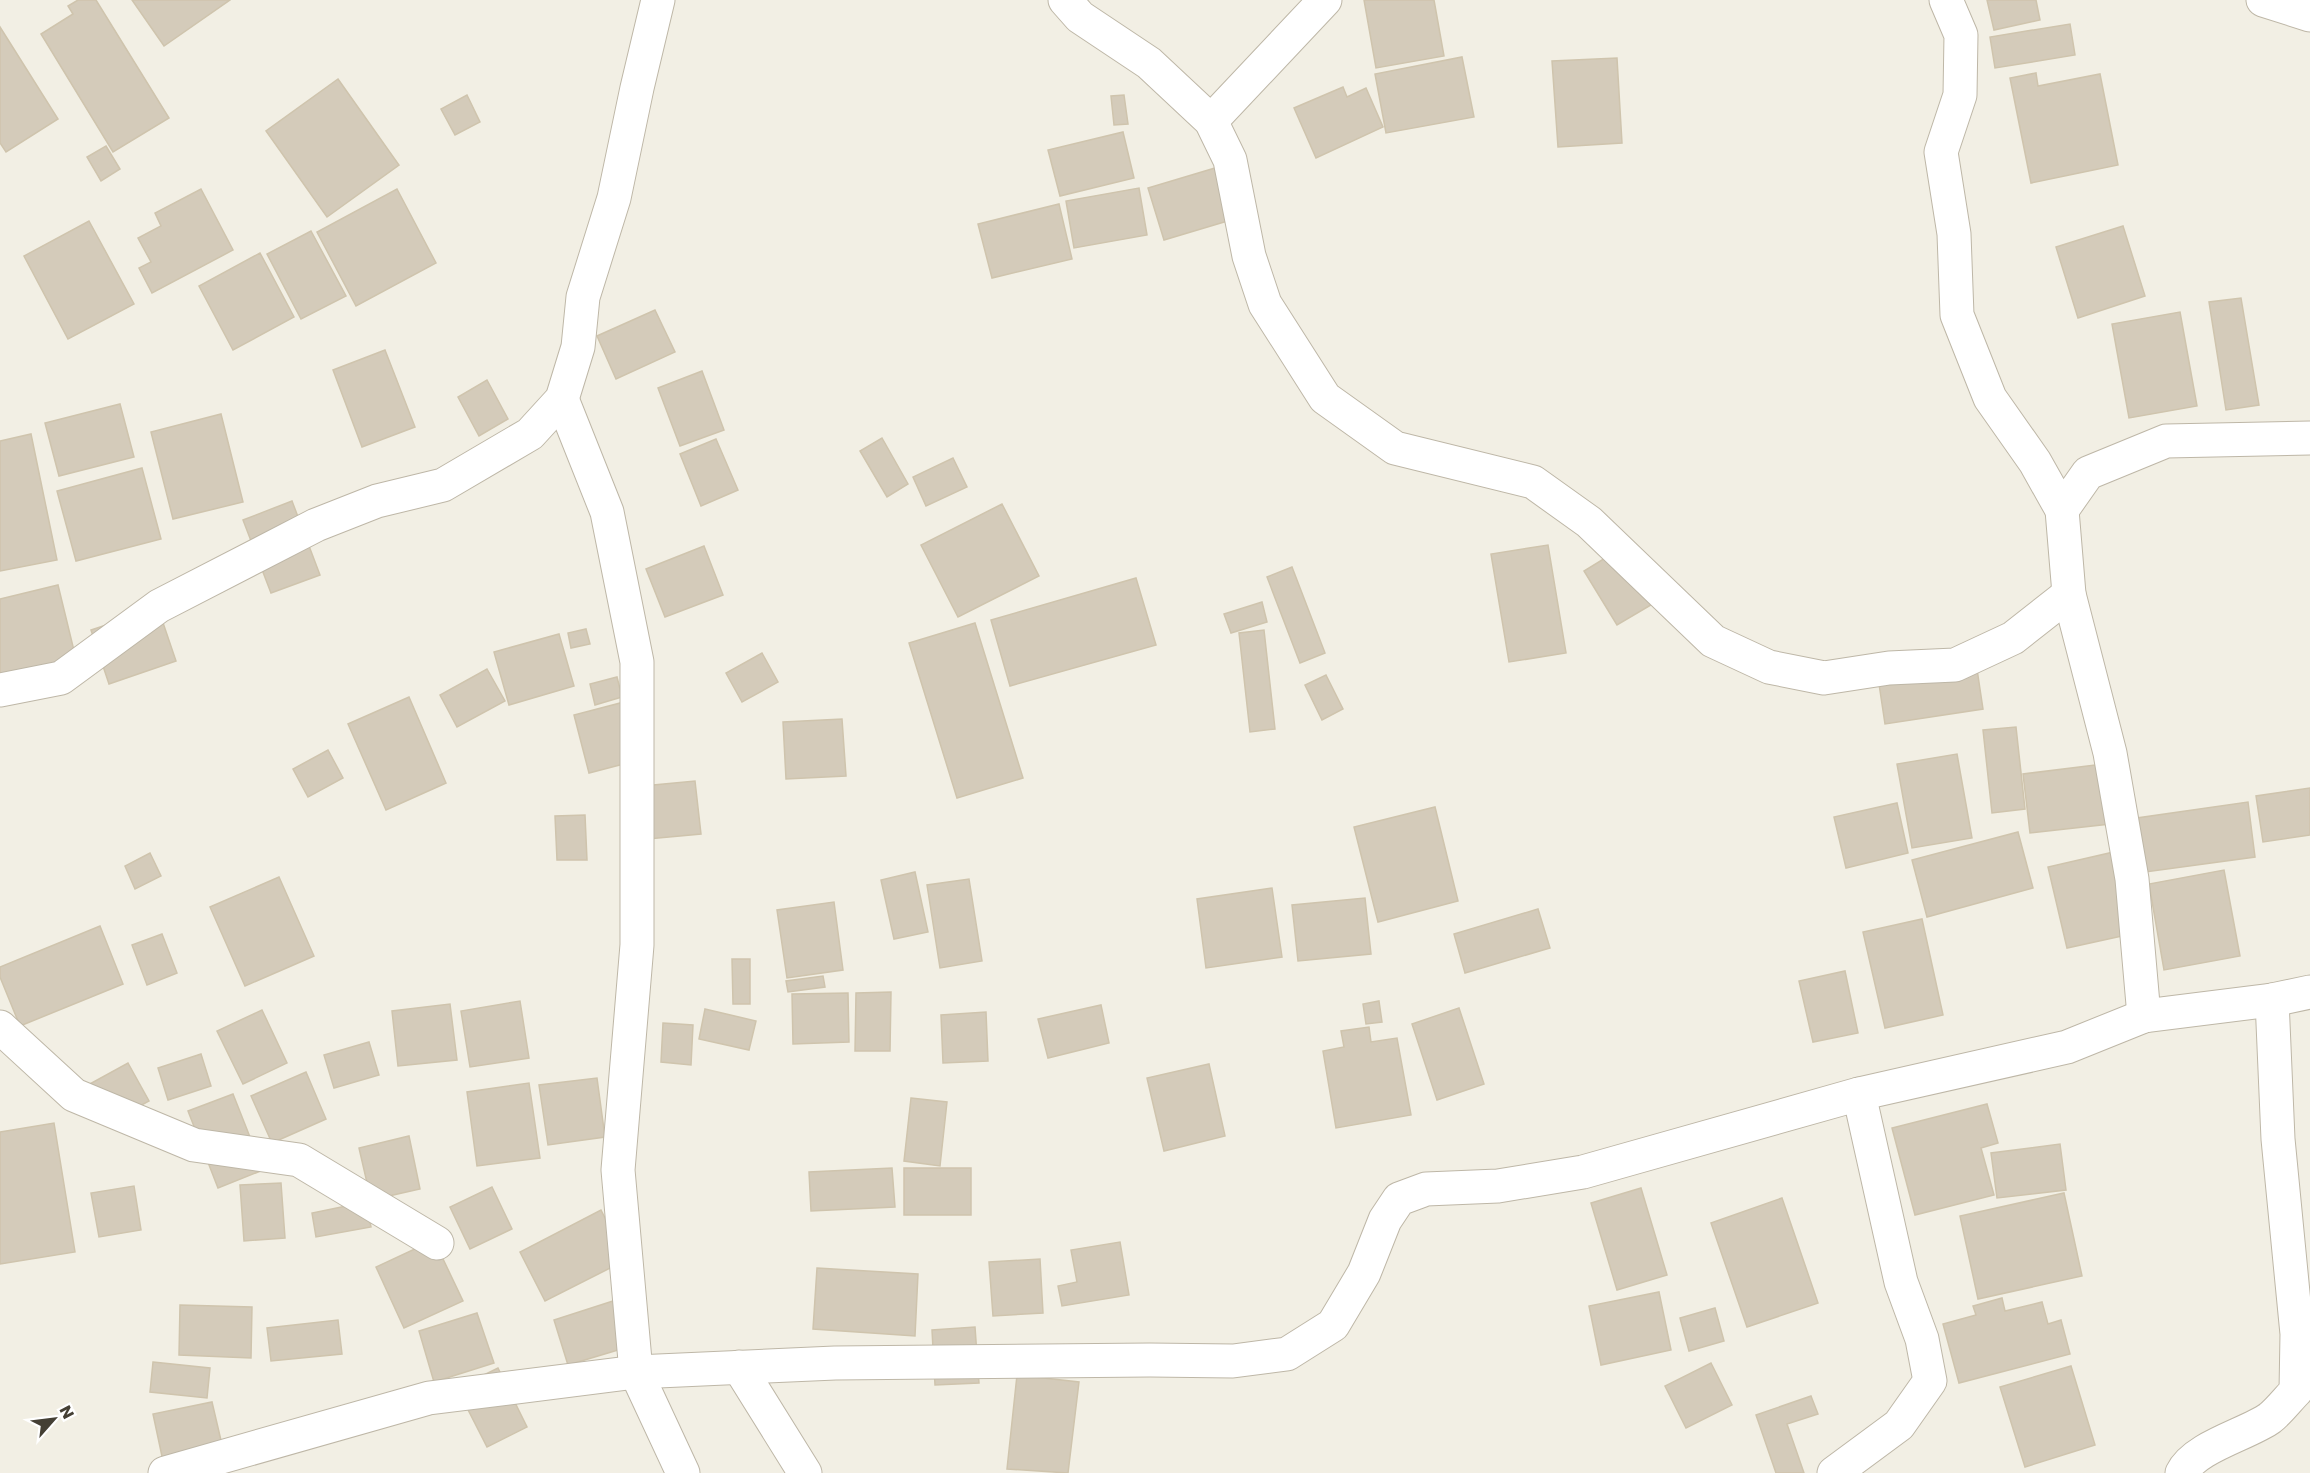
<svg xmlns="http://www.w3.org/2000/svg" width="2310" height="1473" font-family="Poppins,sans-serif">
	<style>
		.building { fill: #d4cbba; stroke: #cfc4ad; stroke-width: 1.5 }
		.lines { fill: none; stroke-linecap: round; stroke-linejoin: round }
		.minor-casing { stroke: #beb7a7; stroke-width: 35 }
		.minor { stroke: #fff; stroke-width: 33 }
	</style>
	<rect width="100%" height="100%" fill="#f2efe4"/>
	<g class="building">
		<polygon points="78,0 96,0 169,118 113,152 41,34 73,14 68,6"/>
		<polygon points="132,0 230,0 164,46"/>
		<polygon points="1364,0 1434,0 1444,56 1376,68"/>
		<polygon points="1987,0 2036,0 2040,20 1994,30"/>
		<polygon points="2070,24 2075,55 1995,68 1990,37"/>
		<polygon points="0,27 58,119 6,152 0,143"/>
		<polygon points="1462,57 1474,117 1386,133 1375,74"/>
		<polygon points="1617,58 1622,143 1558,147 1552,61"/>
		<polygon points="2036,73 2038,86 2100,74 2118,165 2031,183 2010,78"/>
		<polygon points="338,79 399,165 327,217 266,131"/>
		<polygon points="1343,87 1347,97 1366,88 1383,127 1316,158 1294,108"/>
		<polygon points="467,95 480,122 455,135 441,109"/>
		<polygon points="1124,95 1128,124 1114,125 1111,96"/>
		<polygon points="1123,132 1134,178 1060,196 1048,150"/>
		<polygon points="106,146 120,169 101,181 87,157"/>
		<polygon points="1215,168 1231,220 1164,240 1148,188"/>
		<polygon points="1139,188 1147,235 1074,248 1066,201"/>
		<polygon points="201,189 233,250 152,293 139,268 151,262 138,238 161,226 155,213"/>
		<polygon points="397,189 436,263 356,306 317,232"/>
		<polygon points="1059,204 1072,259 992,278 978,224"/>
		<polygon points="89,221 134,304 68,339 24,256"/>
		<polygon points="2123,226 2145,296 2078,318 2056,247"/>
		<polygon points="311,231 346,296 301,319 267,254"/>
		<polygon points="260,253 294,317 233,350 199,286"/>
		<polygon points="2241,298 2259,405 2226,410 2209,302"/>
		<polygon points="655,310 675,352 616,379 597,336"/>
		<polygon points="2180,312 2197,406 2129,418 2112,324"/>
		<polygon points="385,350 415,427 362,447 333,370"/>
		<polygon points="702,371 724,430 680,446 658,388"/>
		<polygon points="487,380 508,419 479,436 458,397"/>
		<polygon points="120,404 134,457 59,476 45,423"/>
		<polygon points="221,414 243,502 173,519 151,432"/>
		<polygon points="31,434 57,560 0,571 0,441"/>
		<polygon points="882,438 908,484 887,497 860,451"/>
		<polygon points="716,439 738,490 701,506 680,454"/>
		<polygon points="953,458 967,487 926,506 913,477"/>
		<polygon points="142,468 161,539 76,561 57,491"/>
		<polygon points="292,501 320,575 271,593 243,520"/>
		<polygon points="1002,504 1039,576 958,617 921,545"/>
		<polygon points="1548,545 1566,653 1509,662 1491,554"/>
		<polygon points="704,546 723,595 665,617 646,569"/>
		<polygon points="1623,547 1656,602 1617,625 1584,571"/>
		<polygon points="1292,567 1325,653 1300,663 1267,577"/>
		<polygon points="1136,578 1156,645 1010,686 991,620"/>
		<polygon points="58,585 78,667 0,674 0,599"/>
		<polygon points="1262,602 1267,622 1231,633 1224,614"/>
		<polygon points="158,608 176,661 109,684 91,630"/>
		<polygon points="975,623 1023,778 957,798 909,643"/>
		<polygon points="586,629 590,644 571,648 568,633"/>
		<polygon points="1264,630 1275,729 1250,732 1239,633"/>
		<polygon points="559,634 574,686 509,705 494,652"/>
		<polygon points="762,653 778,682 742,702 726,673"/>
		<polygon points="487,669 505,701 457,727 440,695"/>
		<polygon points="1977,669 1983,709 1885,724 1879,684"/>
		<polygon points="1326,675 1343,709 1322,720 1305,685"/>
		<polygon points="617,677 622,697 595,705 590,684"/>
		<polygon points="409,697 446,783 386,810 348,724"/>
		<polygon points="624,702 639,760 589,773 574,715"/>
		<polygon points="842,719 846,776 786,779 783,722"/>
		<polygon points="2016,727 2025,809 1992,813 1983,730"/>
		<polygon points="328,750 343,778 308,797 293,769"/>
		<polygon points="1957,754 1972,838 1912,848 1897,764"/>
		<polygon points="2103,764 2110,824 2030,833 2023,774"/>
		<polygon points="695,781 701,834 648,839 643,786"/>
		<polygon points="2310,788 2310,835 2263,842 2256,796"/>
		<polygon points="2248,802 2255,857 2138,873 2130,819"/>
		<polygon points="1897,803 1908,853 1846,868 1834,817"/>
		<polygon points="1435,807 1458,901 1378,922 1354,827"/>
		<polygon points="585,815 587,860 557,860 555,816"/>
		<polygon points="2018,832 2033,888 1927,917 1912,860"/>
		<polygon points="2118,851 2136,933 2067,948 2048,867"/>
		<polygon points="150,853 161,876 135,889 125,866"/>
		<polygon points="2224,870 2240,956 2164,970 2149,884"/>
		<polygon points="915,872 928,932 894,939 881,880"/>
		<polygon points="279,877 314,956 245,986 210,907"/>
		<polygon points="969,879 982,961 940,968 927,885"/>
		<polygon points="1272,888 1282,957 1206,968 1197,899"/>
		<polygon points="1365,898 1371,954 1298,961 1292,905"/>
		<polygon points="834,902 843,970 787,978 777,910"/>
		<polygon points="1538,909 1550,948 1465,973 1454,934"/>
		<polygon points="1922,919 1943,1015 1885,1028 1863,932"/>
		<polygon points="100,926 123,984 20,1026 0,977 0,967"/>
		<polygon points="162,934 177,973 147,985 132,945"/>
		<polygon points="732,959 750,959 750,1004 733,1004"/>
		<polygon points="1845,971 1858,1033 1813,1042 1799,981"/>
		<polygon points="823,976 825,987 788,992 786,981"/>
		<polygon points="891,992 890,1051 855,1051 856,993"/>
		<polygon points="848,993 849,1042 793,1044 792,994"/>
		<polygon points="520,1001 529,1058 470,1067 461,1011"/>
		<polygon points="1379,1001 1382,1022 1366,1024 1363,1004"/>
		<polygon points="450,1004 457,1060 398,1066 392,1011"/>
		<polygon points="1101,1005 1109,1043 1048,1058 1038,1019"/>
		<polygon points="1459,1008 1484,1084 1437,1100 1412,1024"/>
		<polygon points="705,1009 756,1021 749,1050 699,1039"/>
		<polygon points="262,1010 287,1063 243,1084 217,1031"/>
		<polygon points="986,1012 988,1061 943,1063 941,1015"/>
		<polygon points="663,1023 693,1025 691,1065 661,1062"/>
		<polygon points="1369,1027 1371,1042 1397,1038 1411,1115 1336,1128 1323,1051 1344,1047 1341,1031"/>
		<polygon points="369,1042 379,1075 334,1088 324,1055"/>
		<polygon points="201,1054 211,1086 168,1100 158,1068"/>
		<polygon points="128,1063 149,1101 107,1124 86,1086"/>
		<polygon points="1209,1064 1225,1136 1164,1151 1147,1078"/>
		<polygon points="306,1072 326,1119 272,1143 251,1096"/>
		<polygon points="597,1078 605,1137 548,1145 539,1085"/>
		<polygon points="529,1083 540,1158 477,1166 467,1092"/>
		<polygon points="233,1094 263,1170 218,1188 188,1111"/>
		<polygon points="911,1098 947,1102 940,1166 904,1161"/>
		<polygon points="1987,1104 1998,1143 1981,1148 1994,1195 1915,1215 1892,1128"/>
		<polygon points="54,1123 75,1252 0,1264 0,1132"/>
		<polygon points="409,1136 420,1189 371,1200 359,1148"/>
		<polygon points="2060,1144 2066,1190 1997,1198 1991,1153"/>
		<polygon points="892,1168 895,1207 811,1211 809,1172"/>
		<rect x="904" y="1168" width="67" height="47"/>
		<polygon points="281,1183 285,1238 244,1241 240,1185"/>
		<polygon points="134,1186 141,1230 99,1237 91,1193"/>
		<polygon points="492,1187 512,1229 470,1249 450,1207"/>
		<polygon points="1641,1188 1667,1275 1617,1290 1591,1203"/>
		<polygon points="2064,1193 2082,1276 1978,1299 1960,1216"/>
		<polygon points="1782,1198 1818,1303 1747,1327 1711,1223"/>
		<polygon points="366,1202 371,1227 316,1237 312,1213"/>
		<polygon points="601,1210 626,1260 545,1301 520,1252"/>
		<polygon points="434,1240 463,1301 404,1328 376,1267"/>
		<polygon points="1120,1242 1129,1295 1062,1306 1058,1286 1077,1282 1071,1250"/>
		<polygon points="1040,1259 1043,1313 993,1316 989,1262"/>
		<polygon points="817,1268 918,1274 915,1336 813,1329"/>
		<polygon points="1659,1292 1671,1350 1601,1365 1589,1306"/>
		<polygon points="2002,1298 2005,1311 2042,1302 2048,1324 2061,1320 2070,1354 1959,1383 1943,1324 1976,1315 1973,1306"/>
		<polygon points="613,1301 628,1347 568,1365 554,1320"/>
		<polygon points="180,1305 252,1307 251,1358 179,1355"/>
		<polygon points="1715,1308 1724,1341 1689,1351 1680,1318"/>
		<polygon points="477,1313 494,1363 434,1382 419,1331"/>
		<polygon points="338,1320 342,1354 271,1361 267,1328"/>
		<polygon points="975,1327 979,1383 935,1385 932,1330"/>
		<polygon points="153,1362 210,1368 207,1398 150,1392"/>
		<polygon points="1711,1363 1732,1405 1686,1428 1665,1386"/>
		<polygon points="2071,1366 2095,1445 2025,1467 2000,1387"/>
		<polygon points="498,1368 527,1427 487,1447 457,1388"/>
		<polygon points="1017,1375 1079,1382 1068,1473 1007,1469"/>
		<polygon points="1811,1396 1818,1414 1787,1424 1804,1473 1776,1473 1756,1415"/>
		<polygon points="212,1402 223,1449 163,1461 153,1414"/>
	</g>
	<g class="lines">
		<g class="minor-casing">
			<g id="minor">
				<polyline points="1065,0 1080,17 1149,63 1211,121 1230,160 1249,256 1265,304 1325,398 1395,448 1533,482 1589,522 1713,641 1769,667 1824,678 1889,668 1955,665 2013,638 2069,594"/>
				<polyline points="1946,0 1961,35 1960,95 1941,152 1954,234 1957,315 1990,398 2035,462 2062,510"/>
				<polyline points="2263,0 2310,15"/>
				<polyline points="1211,121 1325,0"/>
				<polyline points="562,399 607,512 637,662 637,945 618,1170 636,1372 683,1473"/>
				<polyline points="0,690 61,678 159,606 316,525 377,501 443,485 530,434 562,399 578,347 583,297 614,198 637,88 658,0"/>
				<polyline points="2144,1016 2132,879 2110,753 2069,594 2062,510 2088,473 2166,441 2310,438"/>
				<polyline points="0,1027 74,1095 194,1145 299,1160 437,1243"/>
				<polyline points="739,1367 805,1473"/>
				<polyline points="165,1473 429,1398 636,1372 835,1363 1150,1360 1233,1361 1287,1354 1333,1325 1364,1273 1385,1220 1399,1199 1426,1189 1498,1186 1583,1172 1859,1094 2067,1047 2144,1016 2272,1000 2310,992"/>
				<polyline points="1834,1473 1899,1425 1930,1381 1922,1339 1901,1282 1859,1094"/>
				<path d="M 2182,1473 C 2194,1447 2248,1434 2270,1418 C 2279,1411 2288,1399 2296,1391 L 2297,1334 L 2278,1139 L 2272,1000"/>
			</g>
		</g>
		<use href="#minor" class="minor"/>
	</g>
	<g transform="translate(54 1419) rotate(62)" stroke="#ffffff" stroke-width="4.5" paint-order="stroke">
	<path d="M0-4.5L10 22L0 15L-10 22Z" fill="#443f34"/>
	<text y="-9" font-size="16" font-weight="bold" text-anchor="middle" fill="#443f34">N</text>
	</g>
</svg>
